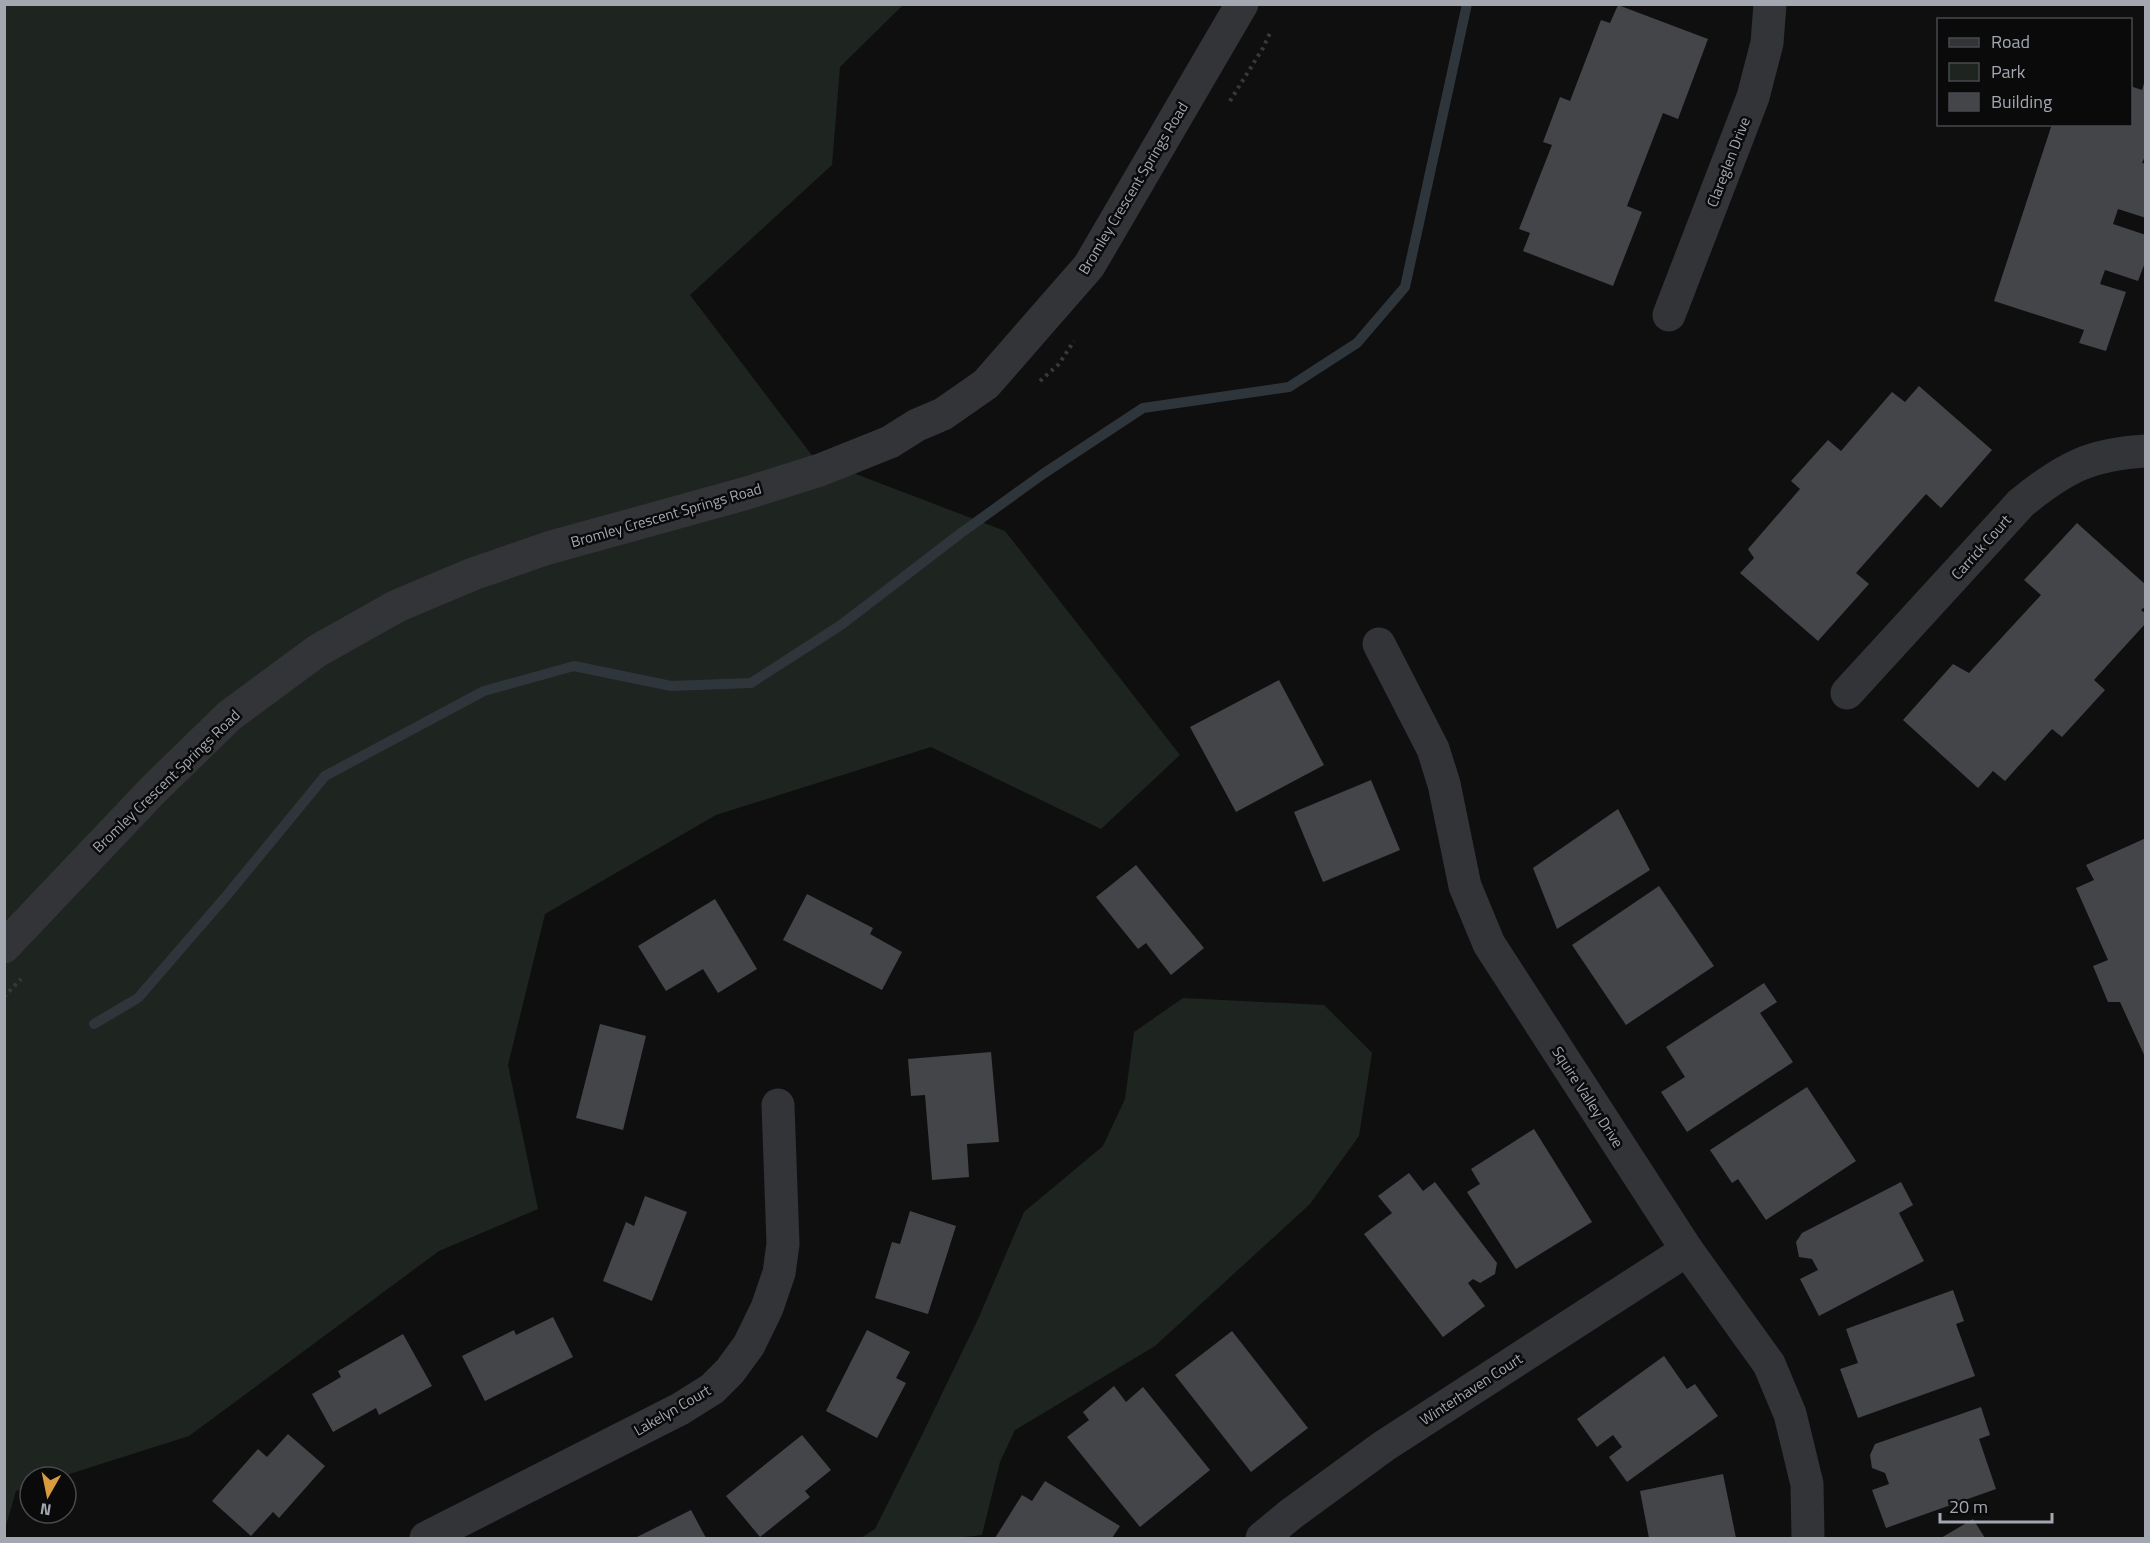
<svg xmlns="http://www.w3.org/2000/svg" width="2150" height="1543" font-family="'Titillium Web',sans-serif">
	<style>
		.green { fill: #1e241f }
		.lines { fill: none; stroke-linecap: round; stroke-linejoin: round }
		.stream { stroke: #2f363b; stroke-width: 10 }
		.building { fill: #434548 }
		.path { stroke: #37393c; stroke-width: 4; stroke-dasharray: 3 4.5; stroke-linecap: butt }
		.minor { stroke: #333437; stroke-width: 33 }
		.tertiary { stroke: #333437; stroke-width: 33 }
		.labels { text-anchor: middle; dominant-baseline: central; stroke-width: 5; stroke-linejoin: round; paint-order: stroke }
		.street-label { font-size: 15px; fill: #a2a7b0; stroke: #0a0a0b }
	</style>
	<rect width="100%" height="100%" fill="#0f0f10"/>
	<g class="green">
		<polygon points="5,5 903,5 840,67 832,165 690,295 814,458 1005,531 1180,755 1101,829 931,747 716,815 545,914 508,1065 538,1209 439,1251 189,1436 60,1477 30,1477 30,1487 16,1491 5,1529"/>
		<polygon points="1183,998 1324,1005 1372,1053 1359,1136 1310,1204 1155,1346 1015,1430 1000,1462 982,1535 956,1538 861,1538 875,1529 921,1437 979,1317 1024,1212 1103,1146 1125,1099 1134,1032"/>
	</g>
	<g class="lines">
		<polyline class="stream" points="94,1024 138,998 228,894 325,776 484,691 574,666 671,686 751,683 841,625 961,533 1043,474 1143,408 1289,387 1357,343 1405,287 1467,4"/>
	</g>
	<g class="building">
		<polygon points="1618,5 1708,39 1678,119 1663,113 1627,206 1642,212 1613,286 1523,251 1530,233 1519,229 1552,145 1543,142 1560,97 1570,101 1601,20 1610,23"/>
		<polygon points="2145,80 2146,154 2142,163 2146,164 2146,218 2118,209 2113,224 2146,235 2146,260 2138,281 2105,270 2100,284 2126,292 2106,351 2079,343 2084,330 1994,301 2052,124 2130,124 2130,86 2142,90"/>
		<polygon points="1919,386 1992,450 1941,508 1926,494 1856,573 1869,584 1818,641 1740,573 1754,558 1748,549 1800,489 1791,481 1828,440 1841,451 1892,392 1905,402"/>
		<polygon points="2077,523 2146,585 2146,606 2141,610 2146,614 2146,623 2094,680 2105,690 2062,737 2052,729 2005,781 1993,771 1978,788 1903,720 1953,664 1969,673 2041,595 2024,580"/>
		<polygon points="1279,680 1324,765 1236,812 1190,727"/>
		<polygon points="1371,780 1400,850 1323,882 1294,812"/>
		<polygon points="1618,809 1650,870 1557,929 1533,868"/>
		<polygon points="2146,838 2146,1059 2120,1002 2108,1002 2093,966 2108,960 2076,888 2094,880 2086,865"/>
		<polygon points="1136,865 1204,948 1171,975 1146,943 1138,949 1096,897"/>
		<polygon points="1659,886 1714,966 1626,1025 1572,945"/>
		<polygon points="807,894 873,928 870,934 902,952 882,990 783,940"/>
		<polygon points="715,899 757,969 718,993 703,969 666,991 638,946"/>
		<polygon points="1764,983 1777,1002 1760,1013 1793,1062 1687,1132 1661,1092 1685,1077 1666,1047"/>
		<polygon points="600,1024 646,1036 623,1130 576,1118"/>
		<polygon points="991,1052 999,1142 967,1144 969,1177 932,1180 925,1095 911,1096 908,1059"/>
		<polygon points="1807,1087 1856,1161 1766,1220 1738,1179 1732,1183 1710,1150"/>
		<polygon points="1534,1129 1592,1222 1516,1269 1467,1192 1480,1184 1471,1169"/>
		<polygon points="1409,1173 1423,1191 1435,1182 1497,1263 1495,1274 1480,1283 1473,1279 1468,1283 1485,1306 1443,1337 1364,1234 1392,1213 1378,1196"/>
		<polygon points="1901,1182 1913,1205 1899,1213 1924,1261 1819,1316 1800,1279 1818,1270 1812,1259 1799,1257 1796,1242 1802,1233"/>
		<polygon points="645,1196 687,1212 652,1301 603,1281 626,1222 634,1226"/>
		<polygon points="910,1211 956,1226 928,1314 875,1298 892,1242 900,1244"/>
		<polygon points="1953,1290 1964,1321 1956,1324 1975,1376 1858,1418 1840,1369 1858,1363 1846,1329"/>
		<polygon points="553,1317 573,1357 485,1401 462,1356 514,1330 516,1335"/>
		<polygon points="867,1330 910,1352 896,1378 906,1383 877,1438 826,1411"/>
		<polygon points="1232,1331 1308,1428 1251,1472 1175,1375"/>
		<polygon points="403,1334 432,1386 379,1415 376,1408 333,1432 312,1394 341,1377 338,1371"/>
		<polygon points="1664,1356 1687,1389 1695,1384 1718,1416 1627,1482 1609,1457 1622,1447 1613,1435 1597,1447 1577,1419"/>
		<polygon points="1114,1386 1126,1402 1143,1387 1210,1470 1140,1527 1067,1437 1089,1420 1083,1412"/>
		<polygon points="1981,1407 1990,1435 1979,1439 1996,1489 1886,1528 1872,1490 1889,1484 1885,1473 1872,1468 1870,1455 1875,1444"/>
		<polygon points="288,1434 325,1466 279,1518 273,1512 251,1536 212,1501 258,1449 267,1457"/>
		<polygon points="802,1435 831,1470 805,1491 810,1497 760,1537 726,1496"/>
		<polygon points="1723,1474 1736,1538 1649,1538 1640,1491"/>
		<polygon points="1045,1481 1120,1526 1112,1538 995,1538 1022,1495 1032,1501"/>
		<polygon points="691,1510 706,1538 635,1538"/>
		<polygon points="1973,1519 1985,1538 1941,1538"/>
	</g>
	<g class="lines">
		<g class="path">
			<polyline points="1230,101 1263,48 1270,33"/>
			<polyline points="1040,381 1059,364 1074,341"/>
			<polyline points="4,997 21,979"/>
		</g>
		<g class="minor">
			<polyline points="1669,315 1753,97 1767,43 1770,4"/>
			<polyline points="1379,644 1433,749 1444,784 1465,886 1489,944 1687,1250 1769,1364 1790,1414 1807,1484 1808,1538"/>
			<path d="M 1847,693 L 2021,503 C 2064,468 2090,454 2146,451"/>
			<polyline points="426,1538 680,1409 712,1389 730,1371 749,1345 767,1308 779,1273 783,1244 778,1105"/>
			<polyline points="1262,1538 1291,1514 1384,1446 1687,1250"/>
		</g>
		<polyline class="tertiary" points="4,947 153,790 229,716 317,651 397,606 473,574 548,548 747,493 820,470 890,442 917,425 943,414 986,384 1089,266 1242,4"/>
	</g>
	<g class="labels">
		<g class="street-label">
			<text transform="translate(1728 162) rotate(-69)">Clareglen Drive</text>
			<text transform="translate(1133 188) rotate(-59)">Bromley Crescent Springs Road</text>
			<text transform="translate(666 515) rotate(-16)">Bromley Crescent Springs Road</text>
			<text transform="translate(1981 547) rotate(-48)">Carrick Court</text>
			<text transform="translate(166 781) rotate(-44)">Bromley Crescent Springs Road</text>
			<text transform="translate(1588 1097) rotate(57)">Squire Valley Drive</text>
			<text transform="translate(1471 1389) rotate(-33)">Winterhaven Court</text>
			<text transform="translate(672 1410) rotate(-30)">Lakelyn Court</text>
		</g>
	</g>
	<rect width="2150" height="1543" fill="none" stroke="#a2a7b0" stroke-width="12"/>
	<rect x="1937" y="18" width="195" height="108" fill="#0a0a0b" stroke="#47494d" stroke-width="1.5"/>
	<rect x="1949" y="38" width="30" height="9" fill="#333437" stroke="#47494d" stroke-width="1.5"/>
	<text x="1991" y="48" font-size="18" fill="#a2a7b0">Road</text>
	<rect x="1949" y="63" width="30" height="18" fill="#1e241f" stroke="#47494d" stroke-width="1.5"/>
	<text x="1991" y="78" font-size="18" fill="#a2a7b0">Park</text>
	<rect x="1949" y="93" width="30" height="18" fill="#434548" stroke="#47494d" stroke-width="1.5"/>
	<text x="1991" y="108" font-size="18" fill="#a2a7b0">Building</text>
	<g transform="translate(48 1495) rotate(189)"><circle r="28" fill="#0a0a0b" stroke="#47494d" stroke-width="1.5"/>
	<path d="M0-4.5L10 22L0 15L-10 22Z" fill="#da9b3e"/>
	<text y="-9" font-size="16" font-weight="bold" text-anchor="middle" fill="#a2a7b0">N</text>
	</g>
	<path d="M1940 1513v9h112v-9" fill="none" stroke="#a2a7b0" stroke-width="3"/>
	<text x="1949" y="1513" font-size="18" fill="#a2a7b0" stroke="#0a0a0b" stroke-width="4.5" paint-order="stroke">20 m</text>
</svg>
